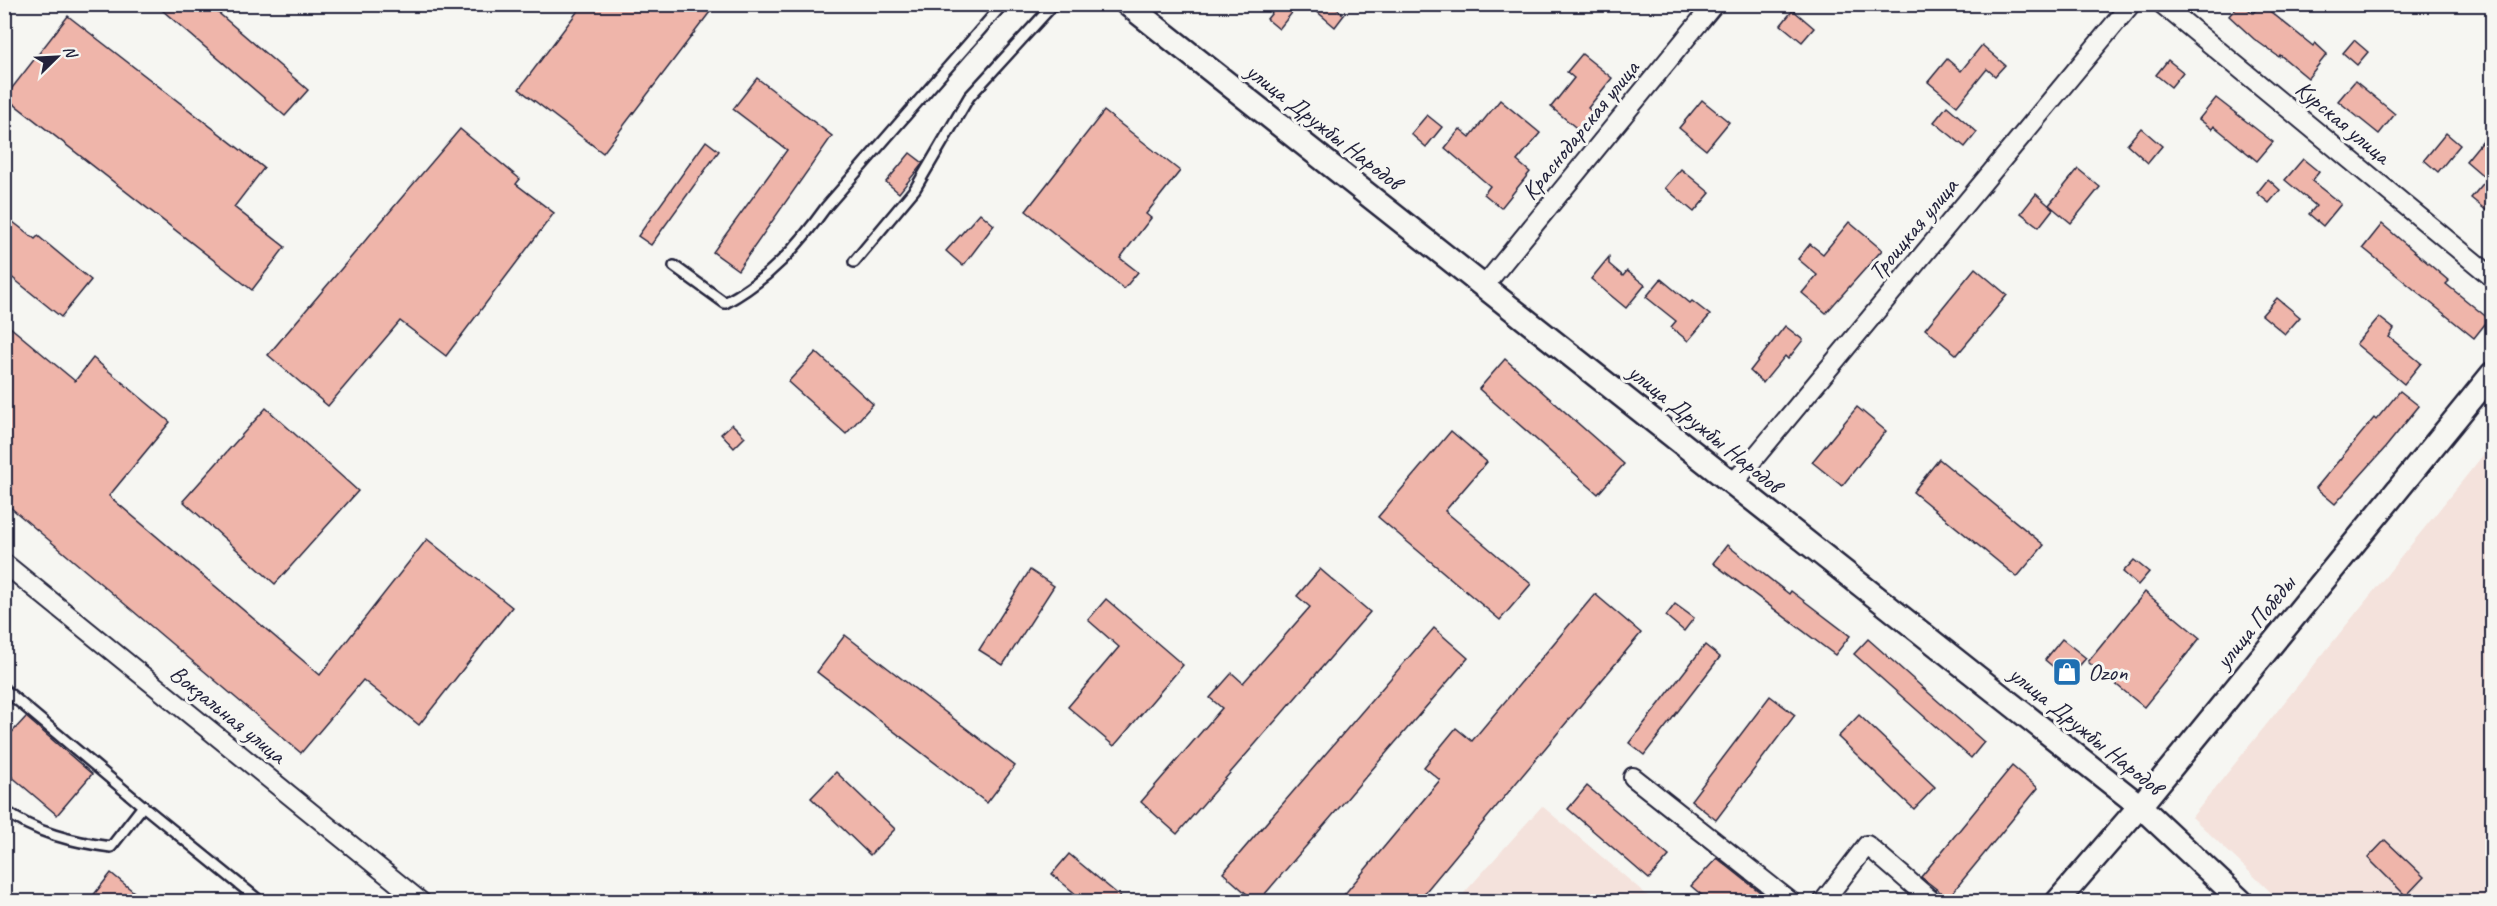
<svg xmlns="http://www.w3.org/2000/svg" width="2497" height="906" font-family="Caveat,sans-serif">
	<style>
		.built { fill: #f4e2dc }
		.building { fill: #efb5aa; stroke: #22223b; stroke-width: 1.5 }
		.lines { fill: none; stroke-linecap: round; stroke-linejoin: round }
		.service-casing { stroke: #22223b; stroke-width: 14 }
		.minor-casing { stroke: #22223b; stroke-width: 22 }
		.tertiary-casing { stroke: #22223b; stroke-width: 27 }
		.service { stroke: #f6f6f2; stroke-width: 9 }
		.minor { stroke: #f6f6f2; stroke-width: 18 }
		.tertiary { stroke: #f6f6f2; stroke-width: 22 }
		.labels { text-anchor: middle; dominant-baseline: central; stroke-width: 6; stroke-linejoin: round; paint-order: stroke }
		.street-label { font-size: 24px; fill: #22223b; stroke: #f6f6f2 }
		.poi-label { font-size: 24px; fill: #22223b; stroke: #f6f6f2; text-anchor: start }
	</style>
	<rect width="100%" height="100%" fill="#f6f6f2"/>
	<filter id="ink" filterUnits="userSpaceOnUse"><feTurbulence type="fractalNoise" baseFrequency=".0167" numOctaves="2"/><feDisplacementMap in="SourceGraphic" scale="12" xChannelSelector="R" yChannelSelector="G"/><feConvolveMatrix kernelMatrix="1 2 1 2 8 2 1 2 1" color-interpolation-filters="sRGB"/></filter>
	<g filter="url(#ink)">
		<g class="built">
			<polygon points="2492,444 2492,901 2280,901 2192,817"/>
			<polygon points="1542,806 1654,901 1457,901"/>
		</g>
		<g class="building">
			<polygon points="155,4 208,4 308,90 285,116"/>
			<polygon points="583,4 716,4 603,153 519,89"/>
			<polygon points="1279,4 1299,4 1279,29 1267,19"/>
			<polygon points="1308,4 1331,4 1344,15 1335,27"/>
			<polygon points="2239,4 2242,4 2253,13 2261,4 2313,46 2315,43 2327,54 2308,78 2280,55 2279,57 2254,39 2229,16"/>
			<polygon points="1793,10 1814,28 1802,42 1781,25"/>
			<polygon points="68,16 264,168 234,207 285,247 252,290 5,97"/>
			<polygon points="2354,40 2368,52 2357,65 2343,53"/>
			<polygon points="1982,45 2005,65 1995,76 1987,69 1957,106 1928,82 1947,59 1961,71"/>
			<polygon points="1582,54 1612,78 1588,108 1595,114 1580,131 1551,107 1574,78 1567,72"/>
			<polygon points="2168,60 2183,72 2171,87 2156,75"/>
			<polygon points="757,78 832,136 738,270 713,252 787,150 733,109"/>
			<polygon points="2355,81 2395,114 2379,134 2338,101"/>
			<polygon points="2216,98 2273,142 2257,161 2214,126 2212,129 2199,119"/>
			<polygon points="1500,100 1540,133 1517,161 1530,172 1501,208 1484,194 1490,186 1445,148 1460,129 1470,137"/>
			<polygon points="1702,100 1729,122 1706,150 1679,128"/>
			<polygon points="1947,106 1977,132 1965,147 1934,122"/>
			<polygon points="1104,111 1180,171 1146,214 1151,218 1120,258 1138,272 1124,289 1026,211"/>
			<polygon points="1427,115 1442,127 1426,147 1411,134"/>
			<polygon points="2141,128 2162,146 2148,163 2127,144"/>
			<polygon points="2493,128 2493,216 2471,198 2487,179 2466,161"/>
			<polygon points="460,129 520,179 516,184 554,213 446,356 400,321 328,406 268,355"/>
			<polygon points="2446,133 2460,145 2438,172 2424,160"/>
			<polygon points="706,141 719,151 651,245 638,236"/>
			<polygon points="910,153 923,163 899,193 886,182"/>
			<polygon points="2303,159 2319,172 2312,181 2341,204 2323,226 2309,214 2316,206 2285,180"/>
			<polygon points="1681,169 1710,193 1694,212 1665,188"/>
			<polygon points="2078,169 2100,187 2071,223 2049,205"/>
			<polygon points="2268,179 2280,190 2269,203 2257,193"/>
			<polygon points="2036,194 2053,209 2039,227 2021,213"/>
			<polygon points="980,213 994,225 963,266 946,251"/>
			<polygon points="4,215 35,239 38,236 91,280 61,317 4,271"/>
			<polygon points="1849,222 1882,250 1826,313 1802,293 1817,275 1798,259 1810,244 1823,254"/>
			<polygon points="2382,224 2449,281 2446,284 2489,319 2474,338 2363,248"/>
			<polygon points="1609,257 1609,264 1623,276 1627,271 1645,285 1626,308 1591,279"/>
			<polygon points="1975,268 2007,295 1957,355 1925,329"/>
			<polygon points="1661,279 1690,303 1692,301 1710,315 1688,341 1671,327 1676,321 1646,297"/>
			<polygon points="2277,298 2300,317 2285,334 2262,315"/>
			<polygon points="2379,317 2394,329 2389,337 2421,363 2404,384 2356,344"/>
			<polygon points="4,322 75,381 93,358 170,422 109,496 320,675 427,539 512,607 419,725 363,680 301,753 4,502"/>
			<polygon points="1785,326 1803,340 1788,359 1785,356 1763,383 1750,371"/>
			<polygon points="816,352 873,404 846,434 788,382"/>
			<polygon points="1505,359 1624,464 1598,494 1479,389"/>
			<polygon points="2400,391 2419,406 2385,448 2335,504 2316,488 2374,418 2376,420"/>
			<polygon points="1857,407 1886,431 1842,486 1812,462"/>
			<polygon points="266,408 358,491 275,584 183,501"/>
			<polygon points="732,424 745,437 734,448 721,434"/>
			<polygon points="1451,431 1487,462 1445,511 1531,584 1500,620 1378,517"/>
			<polygon points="1939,459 2044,545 2017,577 1913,492"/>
			<polygon points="1727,545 1789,594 1791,591 1850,636 1835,655 1713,563"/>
			<polygon points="2134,560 2149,572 2138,585 2123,572"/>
			<polygon points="1320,569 1370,612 1177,834 1141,802 1222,708 1210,698 1232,673 1243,683 1310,607 1297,596"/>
			<polygon points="1030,570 1054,586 1003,665 979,650"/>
			<polygon points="2145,592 2200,638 2144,707 2088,662"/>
			<polygon points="1595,594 1641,633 1417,902 1338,902 1440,780 1424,767 1456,728 1472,741"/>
			<polygon points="1106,599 1183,665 1114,746 1068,707 1119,647 1088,620"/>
			<polygon points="1675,604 1694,618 1684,631 1666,616"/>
			<polygon points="1434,628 1468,658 1258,902 1256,902 1223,873"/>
			<polygon points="845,635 1015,766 987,803 817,672"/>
			<polygon points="1868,639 1984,742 1971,758 1854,654"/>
			<polygon points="2062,639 2086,658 2068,679 2045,660"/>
			<polygon points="1705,645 1720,657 1644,755 1629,743"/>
			<polygon points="1770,696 1795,715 1716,820 1691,800"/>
			<polygon points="1859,715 1935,787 1914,809 1838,737"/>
			<polygon points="26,717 92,774 57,815 4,770 4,741"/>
			<polygon points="2012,766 2038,788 1948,898 1921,877"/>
			<polygon points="836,772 895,829 870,855 811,798"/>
			<polygon points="1587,786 1669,856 1649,879 1568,809"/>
			<polygon points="2385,840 2424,877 2406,896 2368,858"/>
			<polygon points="1069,854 1127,902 1085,902 1052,874"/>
			<polygon points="1717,858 1766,897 1772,902 1710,902 1691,886"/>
			<polygon points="111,873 146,902 88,902"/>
		</g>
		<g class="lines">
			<g class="service-casing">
				<g id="service">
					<polyline points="854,262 915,189 969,97 1054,4"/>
					<path d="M 674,266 L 725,303 C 768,280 798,246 826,207 L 1003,4"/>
					<polyline points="4,689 143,806 261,902"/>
					<path d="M 4,810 C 35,833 73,842 111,847 L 143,806"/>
				</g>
			</g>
			<g class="minor-casing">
				<g id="minor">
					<polyline points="2162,4 2492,277"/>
					<polyline points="1484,286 1714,4"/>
					<polyline points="1732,485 2131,4"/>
					<polyline points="4,563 421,902"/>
					<polyline points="1633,777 1791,902"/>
					<polyline points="1823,902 1867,845 1933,902"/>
				</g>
			</g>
			<g class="tertiary-casing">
				<g id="tertiary">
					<polyline points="1127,4 2140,806 2242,902"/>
					<polyline points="2057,902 2140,806 2492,374"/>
				</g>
			</g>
			<use href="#service" class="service"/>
			<use href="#minor" class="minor"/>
			<use href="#tertiary" class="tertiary"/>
		</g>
	</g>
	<defs>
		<g id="shop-square" transform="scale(1.5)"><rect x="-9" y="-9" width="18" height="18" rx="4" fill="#1f6fb2" stroke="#f6f6f2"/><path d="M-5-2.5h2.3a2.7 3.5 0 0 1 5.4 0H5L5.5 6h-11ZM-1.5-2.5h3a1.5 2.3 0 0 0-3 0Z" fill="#fff"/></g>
	</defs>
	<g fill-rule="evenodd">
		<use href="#shop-square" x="2067" y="672"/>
	</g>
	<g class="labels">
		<g class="street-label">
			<text transform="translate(2343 122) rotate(40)">Курская улица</text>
			<text transform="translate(1324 126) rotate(38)">улица Дружбы Народов</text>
			<text transform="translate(1580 130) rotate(-51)">Краснодарская улица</text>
			<text transform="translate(1913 229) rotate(-50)">Троицкая улица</text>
			<text transform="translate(1705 428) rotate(39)">улица Дружбы Народов</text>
			<text transform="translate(2255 622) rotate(-51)">улица Победы</text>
			<text transform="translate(228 714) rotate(39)">Вокзальная улица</text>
			<text transform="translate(2086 730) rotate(39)">улица Дружбы Народов</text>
		</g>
		<g class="poi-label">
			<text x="2088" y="672">Ozon</text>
		</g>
	</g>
	<rect width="2497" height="906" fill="none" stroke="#f6f6f2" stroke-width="24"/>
	<rect x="12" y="12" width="2473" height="882" fill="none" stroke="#22223b" stroke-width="2" filter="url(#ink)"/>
	<g transform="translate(57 57) rotate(66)" stroke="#f6f6f2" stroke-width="4.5" paint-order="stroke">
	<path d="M0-4.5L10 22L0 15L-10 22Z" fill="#22223b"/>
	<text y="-9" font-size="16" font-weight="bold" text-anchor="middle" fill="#22223b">N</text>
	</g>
</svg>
